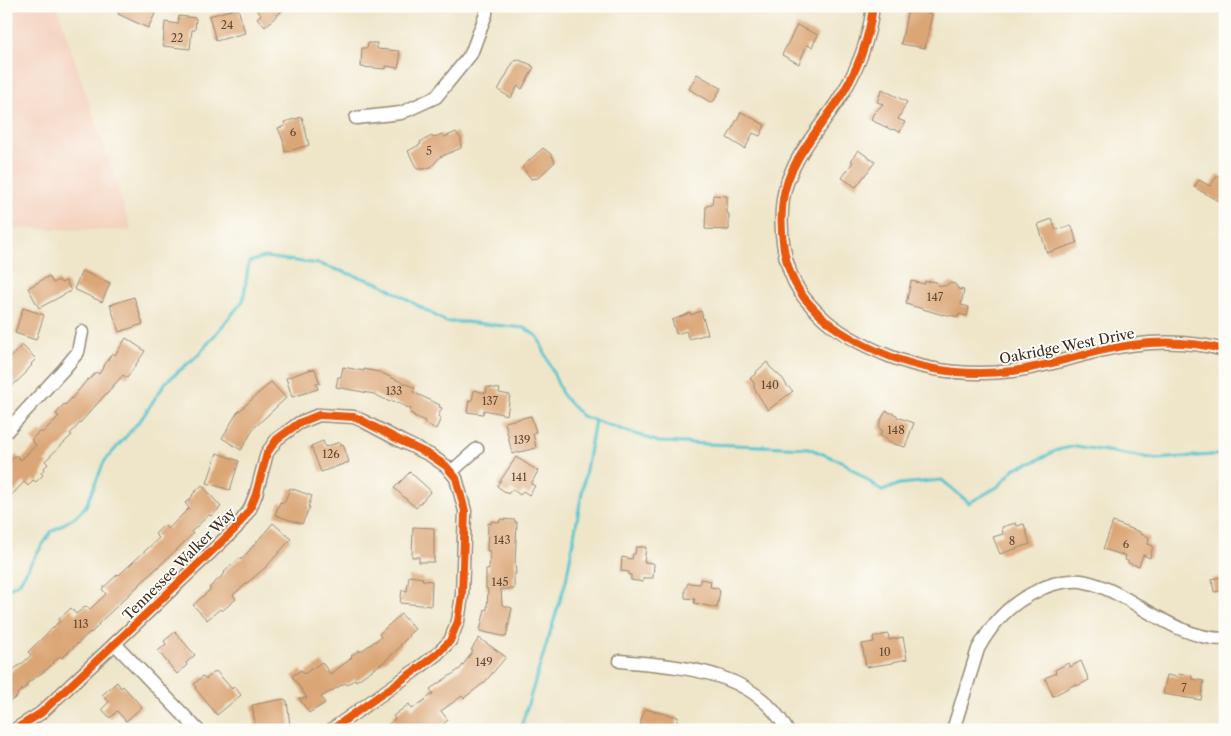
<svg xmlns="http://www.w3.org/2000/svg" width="1231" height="736" font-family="'Libre Caslon Text',serif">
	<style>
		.built { fill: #f4d3c0 }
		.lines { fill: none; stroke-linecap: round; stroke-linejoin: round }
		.stream { stroke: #57c4cd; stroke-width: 3 }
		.building { fill: #dba676 }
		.minor-casing { stroke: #958874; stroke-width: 15 }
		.minor { stroke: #fff; stroke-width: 12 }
		.cycleway-casing { stroke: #fdfcf7; stroke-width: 11 }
		.cycleway { stroke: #e8590c; stroke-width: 8 }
		.labels { text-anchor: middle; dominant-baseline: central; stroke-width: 4; stroke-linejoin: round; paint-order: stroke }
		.number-label { font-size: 11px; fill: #634934 }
		.street-label { font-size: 14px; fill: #3b2a1e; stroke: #fdfcf7 }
	</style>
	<rect width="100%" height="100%" fill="#fdfcf7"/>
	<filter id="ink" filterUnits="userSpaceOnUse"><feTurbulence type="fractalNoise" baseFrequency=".02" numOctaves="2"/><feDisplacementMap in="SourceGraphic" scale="10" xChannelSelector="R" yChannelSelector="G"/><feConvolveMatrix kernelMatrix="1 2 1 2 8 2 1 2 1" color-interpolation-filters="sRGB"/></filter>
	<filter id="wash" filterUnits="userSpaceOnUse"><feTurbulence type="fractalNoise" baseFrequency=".0096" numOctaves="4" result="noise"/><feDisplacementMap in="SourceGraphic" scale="20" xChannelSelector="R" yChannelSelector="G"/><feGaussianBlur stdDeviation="1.12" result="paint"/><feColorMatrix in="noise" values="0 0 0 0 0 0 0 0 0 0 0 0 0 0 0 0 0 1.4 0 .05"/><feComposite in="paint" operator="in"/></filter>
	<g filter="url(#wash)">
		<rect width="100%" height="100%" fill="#efe6ca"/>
		<polygon class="built" points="6,6 57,6 132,231 6,228"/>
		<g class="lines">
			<g class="stream">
				<polyline points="6,590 20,582 32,561 51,532 75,517 86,506 104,462 142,418 166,382 199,354 243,301 249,262 264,257 319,264 381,284 446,322 465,322 525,328 538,337 563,396 582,416 659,442 808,448 843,462 882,491 900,484 942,480 969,503 999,486 1015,468 1034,462 1057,450 1076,446 1156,459 1225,454"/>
				<polyline points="520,730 566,581 595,420"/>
			</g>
		</g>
		<g id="blocks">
			<g class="building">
				<polygon points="122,6 140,6 155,14 148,28 118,14"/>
				<polygon points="253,6 287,6 265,27 257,18 261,15"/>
				<polygon points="238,8 245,33 216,41 209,16"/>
				<polygon points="908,8 932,14 925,48 901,44"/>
				<polygon points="179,16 196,18 195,30 192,30 190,49 163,46 165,22 178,24"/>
				<polygon points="797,25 818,35 812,47 807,45 799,64 782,55"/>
				<polygon points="368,43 377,43 377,49 399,51 400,59 398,68 386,66 386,69 361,67 362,48 367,48"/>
				<polygon points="519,60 532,65 531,66 534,67 522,89 518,86 511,98 498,90 514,61"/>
				<polygon points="697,74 721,88 714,101 710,102 689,89"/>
				<polygon points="882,89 907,102 898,119 905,122 900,132 893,129 892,130 871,120 873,114 883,104 877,102"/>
				<polygon points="741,112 765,125 760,136 753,133 745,149 727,138"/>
				<polygon points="302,117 309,145 285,152 283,140 278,128 285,126 284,122"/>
				<polygon points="456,132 461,139 461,148 440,157 431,167 423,169 417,169 408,151 421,144 420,142 432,136 433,138 442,134 445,137"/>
				<polygon points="543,148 552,155 555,162 538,178 531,179 522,167"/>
				<polygon points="858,150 875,162 856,187 842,178 853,162 851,161"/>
				<polygon points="1218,175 1225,179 1225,205 1194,187 1199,180 1210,186"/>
				<polygon points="713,195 727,196 727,213 729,214 729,230 705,229 706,206 712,205"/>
				<polygon points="1052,219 1056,230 1068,226 1072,226 1077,243 1047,253 1038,224"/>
				<polygon points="82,271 110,283 102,302 74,289"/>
				<polygon points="49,276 53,283 59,280 61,283 66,281 71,291 39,308 28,288"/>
				<polygon points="911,281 925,284 925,281 928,282 930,281 936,282 937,285 945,286 950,283 955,284 958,289 964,290 961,305 969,307 967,316 959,314 959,317 943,314 943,315 906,304"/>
				<polygon points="134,297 143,324 119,332 110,305"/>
				<polygon points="23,308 44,315 36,340 15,333"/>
				<polygon points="701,311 708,334 689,339 686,331 676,334 672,320 690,313 691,315"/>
				<polygon points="126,338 145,351 127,378 123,375 70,434 72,435 45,461 48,464 43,469 44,470 41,473 43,475 36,482 33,480 28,486 24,482 6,501 6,466 16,455 21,460 36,445 31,440 40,431 42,433 59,416 56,414 64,404 65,405 72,398 88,379 89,380 96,372 99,374 112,353 115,355"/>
				<polygon points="22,345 36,359 31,364 32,365 26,372 27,372 6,392 6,362"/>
				<polygon points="767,362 770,367 783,379 787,386 793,391 768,410 757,393 754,388 754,383 750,378 757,373 756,372"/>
				<polygon points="343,367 364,371 364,369 379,372 415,388 413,392 440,405 439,407 442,408 438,416 441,418 436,429 424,423 425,421 414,416 414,415 410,413 411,409 391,400 390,402 374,394 336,387 338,377 341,377"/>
				<polygon points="315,369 320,384 316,383 318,389 292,397 286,378 309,370"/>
				<polygon points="271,382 286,398 254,428 241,450 222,438 237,413"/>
				<polygon points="487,387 500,389 499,393 510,395 507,415 484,410 483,414 467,412 469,400 472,401 474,390 486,393"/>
				<polygon points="886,411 897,415 897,417 914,423 905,447 887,442 887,439 880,436 882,430 879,429 880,422"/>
				<polygon points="531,416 536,432 533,433 536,448 512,454 505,422"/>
				<polygon points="323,441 325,447 340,442 341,445 343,444 349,462 321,472 311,446"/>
				<polygon points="217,453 239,461 230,490 207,483"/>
				<polygon points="516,457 538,471 531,484 535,486 529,495 523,491 520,495 512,489 508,494 497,486"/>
				<polygon points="410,472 431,491 416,508 394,488"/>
				<polygon points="202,485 221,507 211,516 209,515 191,532 193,534 98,624 99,625 91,633 90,632 62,658 60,656 46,670 26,684 27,686 17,694 18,696 6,704 6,675 24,662 31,655 28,652 60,621 58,620 71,608 76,614 86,606 90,609 106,594 102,589 118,574 119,575 159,538 155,534 164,525 168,529 189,508 185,503 193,496 192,495"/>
				<polygon points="290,488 312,496 308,507 310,507 302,524 275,515 280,502 284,503"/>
				<polygon points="500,519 515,520 515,522 517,522 515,562 516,574 514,574 514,589 501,589 502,605 512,608 506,637 480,631 485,609 487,610 488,589 486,589 486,569 489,570 490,551 487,551 488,523 491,524 491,521 500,522"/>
				<polygon points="1113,522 1140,532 1141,534 1149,537 1148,544 1153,546 1150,558 1143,555 1139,566 1128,563 1128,561 1125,560 1126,556 1103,549"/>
				<polygon points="273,523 291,539 266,567 233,595 236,599 222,611 220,609 207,620 193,605 211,589 209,588 225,573 224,572 240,558 241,560"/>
				<polygon points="1016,523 1017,526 1024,524 1030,544 1000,554 993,537 1003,534 1002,527"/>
				<polygon points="413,527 434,528 434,562 419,562 419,557 412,557"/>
				<polygon points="636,547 646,547 644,562 653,563 654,564 653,578 643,578 643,582 631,580 631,575 629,575 629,572 621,571 622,557 632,559 633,554 635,554"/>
				<polygon points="409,576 423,578 422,580 432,581 431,606 400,603 402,590 407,591"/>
				<polygon points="1225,576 1225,590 1214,592 1212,579"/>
				<polygon points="700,579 711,581 710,587 717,588 720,591 717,608 694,603 695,599 685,598 685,590 688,583 700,584"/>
				<polygon points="401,614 415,629 408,635 409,636 400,645 401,646 384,662 356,681 355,679 347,685 345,683 321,697 325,703 309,713 299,698 307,698 292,676 301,670 304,674 322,662 330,674 348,661 352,657 351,656 359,650 360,652 381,637 379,634"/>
				<polygon points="175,632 195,655 186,663 187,665 177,674 158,651 166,644 164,641"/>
				<polygon points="888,634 889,640 903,637 907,659 893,662 893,663 866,667 862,644 874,642 873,637"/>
				<polygon points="479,638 506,657 485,682 464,698 462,696 441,711 448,720 442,725 442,726 437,730 381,730 395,719 393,716 409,704 412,709 433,694 430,689 460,669 473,651 471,650"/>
				<polygon points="1081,661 1089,680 1077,686 1076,684 1053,696 1045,678 1056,673 1055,670 1068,663 1070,667"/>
				<polygon points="216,671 232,689 234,686 241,695 217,715 195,688 196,687 194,684 203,676 206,679"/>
				<polygon points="1178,674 1192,676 1192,679 1204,681 1201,700 1163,694 1167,675 1177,677"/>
				<polygon points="117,682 121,688 123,686 142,707 126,721 117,711 110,718 102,709 109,702 102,695"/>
				<polygon points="284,699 287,701 290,726 270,728 270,730 256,730 252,705"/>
				<polygon points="645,709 678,717 675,730 640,730 641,720"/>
			</g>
		</g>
	</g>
	<g filter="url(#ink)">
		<use href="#blocks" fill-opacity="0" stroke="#958874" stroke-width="1"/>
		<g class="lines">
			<g class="minor-casing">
				<g id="minor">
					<path d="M 873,6 C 869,41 856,74 837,102 C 817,132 788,163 783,199 C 779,229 783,266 800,292 C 805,300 813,308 820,315 C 839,334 864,346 889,356 C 929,372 970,376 1013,371 C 1042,367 1071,358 1099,351 C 1140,341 1184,339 1225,350"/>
					<polyline points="356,118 401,113 436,97 471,54 486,14 486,6"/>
					<polyline points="6,432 64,369 78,352 82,332"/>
					<polyline points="451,472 477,449"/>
					<polyline points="115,644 198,730"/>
					<path d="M 620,661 C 681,667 754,669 787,730"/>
					<polyline points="14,730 41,713 125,634 236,528 250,509 256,494 267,453 277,439 299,423 319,415 354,417 363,421 401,441 430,455 446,466 456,478 465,511 462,595 458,621 450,641 437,654 420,667 331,730"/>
					<path d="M 953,730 L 978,649 C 991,625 1008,605 1033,593 C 1047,585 1064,580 1081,581 C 1096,583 1110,590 1123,597 C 1155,615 1187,639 1225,639"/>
				</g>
			</g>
			<use href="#minor" class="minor"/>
			<g class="cycleway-casing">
				<g id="cycleway">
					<path d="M 873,6 C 869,41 856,74 837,102 C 817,132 788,163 783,199 C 779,229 783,266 800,292 C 805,300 813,308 820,315 C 839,334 864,346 889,356 C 929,372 970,376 1013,371 C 1042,367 1071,358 1099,351 C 1140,341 1184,339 1225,350"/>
					<polyline points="14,730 41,713 125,634 236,528 250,509 256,494 267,453 277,439 299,423 319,415 354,417 363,421 401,441 430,455 446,466 456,478 465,511 462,595 458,621 450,641 437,654 420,667 331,730"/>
				</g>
			</g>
			<use href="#cycleway" class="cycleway"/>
		</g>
	</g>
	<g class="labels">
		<g class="number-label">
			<text x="227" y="25">24</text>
			<text x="177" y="38">22</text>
			<text x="293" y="132">6</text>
			<text x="429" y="151">5</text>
			<text x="935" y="297">147</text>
			<text x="770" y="385">140</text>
			<text x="394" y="391">133</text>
			<text x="490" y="401">137</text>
			<text x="896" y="430">148</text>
			<text x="522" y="440">139</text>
			<text x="331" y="454">126</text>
			<text x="519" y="477">141</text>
			<text x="502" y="540">143</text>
			<text x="1012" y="541">8</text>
			<text x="1126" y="544">6</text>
			<text x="500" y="582">145</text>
			<text x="81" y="624">113</text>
			<text x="885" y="652">10</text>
			<text x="484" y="662">149</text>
			<text x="1184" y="688">7</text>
		</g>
		<g class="street-label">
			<text transform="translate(1067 346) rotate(-11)">Oakridge West Drive</text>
			<text transform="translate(179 564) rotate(-45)">Tennessee Walker Way</text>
		</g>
	</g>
	<rect width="1231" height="736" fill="none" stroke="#fdfcf7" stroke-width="25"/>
</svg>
